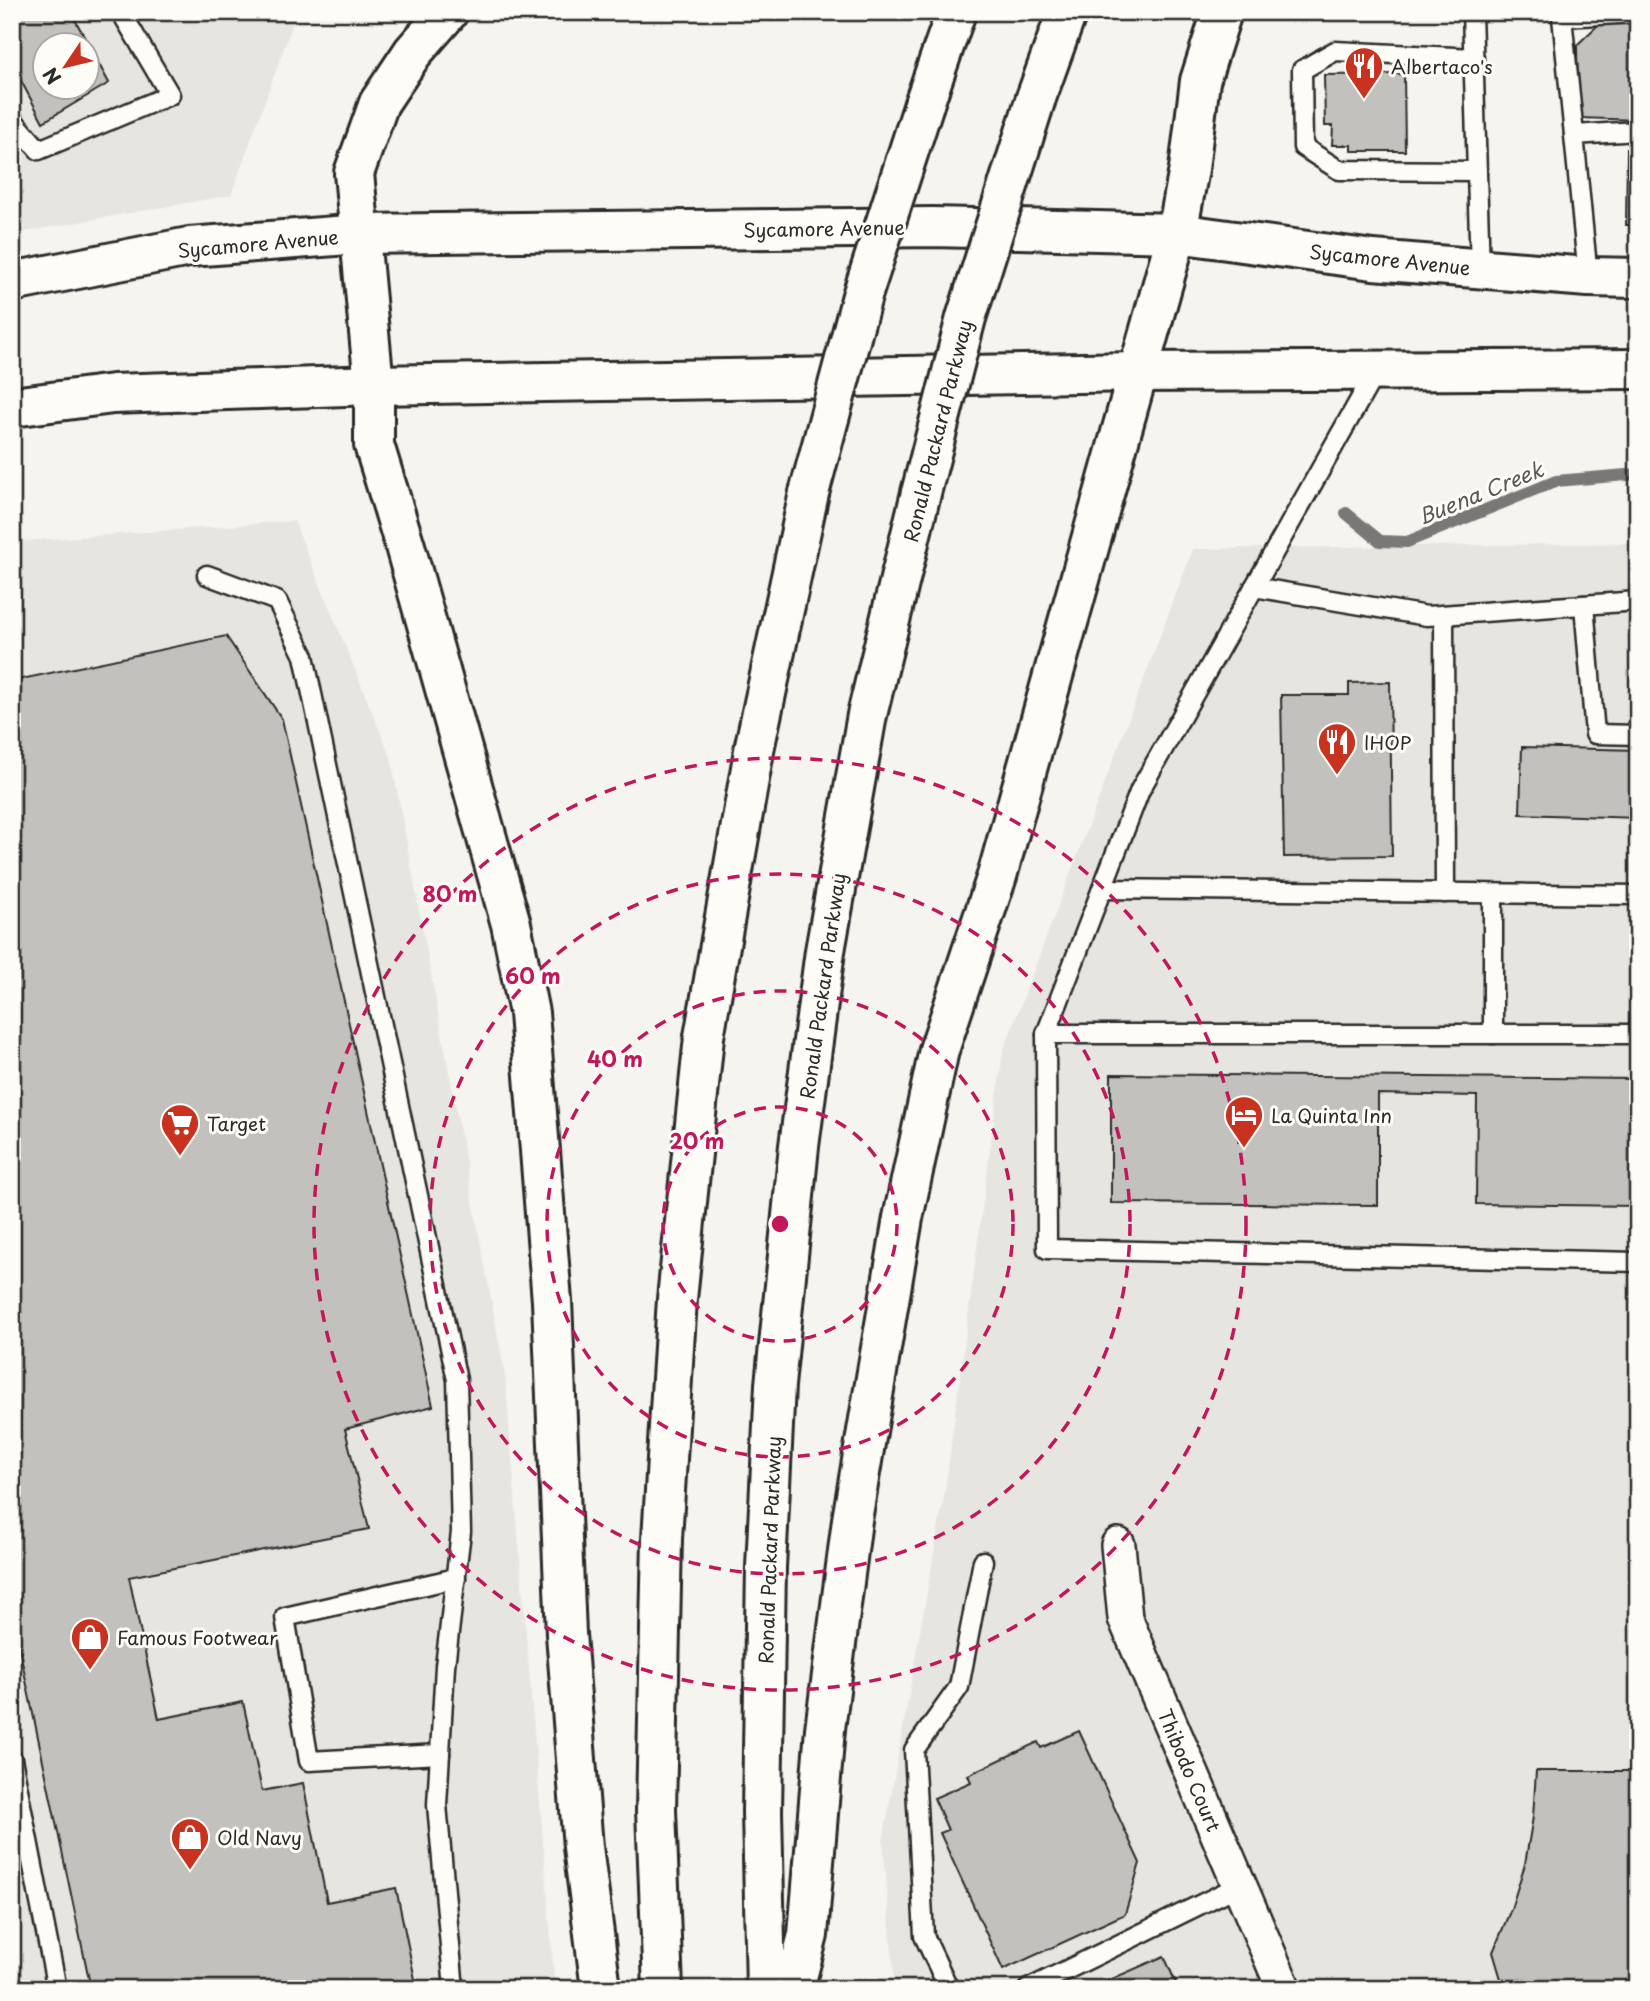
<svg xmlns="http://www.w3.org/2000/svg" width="1650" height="2001" font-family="'Playpen Sans',sans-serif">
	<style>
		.built { fill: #e6e5e0; fill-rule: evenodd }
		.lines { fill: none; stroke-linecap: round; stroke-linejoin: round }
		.stream { stroke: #797877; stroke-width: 12 }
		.building { fill: #c2c1be; stroke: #2b2b2b; stroke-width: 2; fill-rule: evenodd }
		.service-casing { stroke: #2b2b2b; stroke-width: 23 }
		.minor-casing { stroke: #2b2b2b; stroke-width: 38 }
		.secondary-casing { stroke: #2b2b2b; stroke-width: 44 }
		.motorway-casing { stroke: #2b2b2b; stroke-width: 44 }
		.service { stroke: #fdfcf7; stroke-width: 18 }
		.minor { stroke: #fdfcf7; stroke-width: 33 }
		.secondary { stroke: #fdfcf7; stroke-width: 38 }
		.motorway { stroke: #fdfcf7; stroke-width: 38 }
		.motorway-bridge-casing { stroke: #2b2b2b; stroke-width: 44; stroke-linecap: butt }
		.motorway-bridge { stroke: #fdfcf7; stroke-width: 38 }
		.ring { fill: none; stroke: #c2185b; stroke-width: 3.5; stroke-dasharray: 12 9 }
		.labels { text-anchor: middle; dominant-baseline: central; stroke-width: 6; stroke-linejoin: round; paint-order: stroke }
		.poi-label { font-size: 19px; fill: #2b2b2b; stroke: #fdfcf7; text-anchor: start }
		.street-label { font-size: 19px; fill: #2b2b2b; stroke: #fdfcf7 }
		.water-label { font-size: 21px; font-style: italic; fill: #585857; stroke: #fdfcf7 }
		.centre { fill: #c2185b; stroke: #fdfcf7; stroke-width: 3.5 }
		.ring-label { font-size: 21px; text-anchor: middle; font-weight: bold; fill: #c2185b; stroke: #fdfcf7; stroke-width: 6; stroke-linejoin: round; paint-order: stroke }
	</style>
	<rect width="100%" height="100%" fill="#f5f4ef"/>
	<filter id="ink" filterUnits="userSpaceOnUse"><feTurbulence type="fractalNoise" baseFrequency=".0143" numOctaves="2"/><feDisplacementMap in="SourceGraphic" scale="14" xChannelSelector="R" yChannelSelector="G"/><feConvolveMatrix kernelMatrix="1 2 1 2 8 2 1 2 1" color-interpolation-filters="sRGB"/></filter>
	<g filter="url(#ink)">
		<g class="built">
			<path d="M 12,12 L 297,12 L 231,195 L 12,234 ZM 46,46 L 88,46 L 88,88 L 46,88 Z"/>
			<polygon points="294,521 391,758 505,1375 555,1989 12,1989 12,542"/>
			<polygon points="1638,543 1638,1989 895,1989 883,1841 945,1491 1003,1052 1193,549"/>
		</g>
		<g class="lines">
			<polyline class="stream" points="1346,513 1380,541 1407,542 1556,481 1638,474"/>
		</g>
		<g class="building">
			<path d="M 12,12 L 71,12 L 109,83 L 43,122 L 12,64 ZM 46,46 L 88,46 L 88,88 L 46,88 Z"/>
			<polygon points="1601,22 1638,23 1638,120 1578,118 1577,45"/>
			<polygon points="1404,74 1405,151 1351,151 1351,145 1332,145 1333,126 1325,126 1324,75"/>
			<polygon points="1627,149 1638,149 1638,225 1626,225"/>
			<polygon points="226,636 282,719 433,1406 345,1429 369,1529 129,1577 159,1719 243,1702 262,1791 303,1783 327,1902 396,1888 417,1989 91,1989 12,1614 12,681"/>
			<polygon points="1390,682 1392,856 1284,857 1281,695 1349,695 1349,683"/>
			<polygon points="1522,747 1638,750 1638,818 1520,814"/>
			<polygon points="1111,1074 1638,1079 1638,1206 1476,1204 1477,1096 1378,1094 1378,1205 1111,1203"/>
			<polygon points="1079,1731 1140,1863 1125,1914 1003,1970 940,1833 948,1830 934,1798 971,1782 968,1775 1038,1742 1041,1748"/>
			<polygon points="1536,1771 1638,1771 1638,1989 1504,1989 1493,1952 1511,1909 1525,1864 1533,1817"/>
			<polygon points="1164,1956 1176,1983 1170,1985 1171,1989 1099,1989 1098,1985"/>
		</g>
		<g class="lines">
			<g class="service-casing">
				<g id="service">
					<polyline points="1472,12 1480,269"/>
					<polyline points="1474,58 1335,51 1302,70 1303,147 1339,170 1477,171"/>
					<polyline points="12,119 39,150 170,95 121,12"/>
					<polyline points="1574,135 1562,17 1638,13"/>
					<polyline points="1588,277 1574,135 1638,131"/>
					<polyline points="1376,371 1140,790 1046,1034 1047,1249 1638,1262"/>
					<polyline points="207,575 277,601 304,656 457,1380 461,1532 445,1666 437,1805 454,1989"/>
					<polyline points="1254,587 1427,616 1638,601"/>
					<polyline points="1584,605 1595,734 1638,735"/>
					<polyline points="1444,616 1445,893"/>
					<polyline points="1102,889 1638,895"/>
					<polyline points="1046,1034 1638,1034"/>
					<polyline points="1493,1034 1493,894"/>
					<polyline points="440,1754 309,1761 285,1617 456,1578"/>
					<polyline points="12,1759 57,1989"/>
					<polyline points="949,1989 924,1936 914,1750 959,1687 983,1561"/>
					<polyline points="1028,1989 1240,1885"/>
				</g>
			</g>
			<g class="minor-casing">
				<polyline id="minor" points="1118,1545 1125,1618 1284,1989"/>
			</g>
			<g class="secondary-casing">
				<g id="secondary">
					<polyline points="12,282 189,247 362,234 932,227 1177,233 1373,260 1588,277 1638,278"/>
					<polyline points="12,407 113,394 374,385 1139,372 1638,369"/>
				</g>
			</g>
			<g class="motorway-casing">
				<g id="motorway">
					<polyline points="448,12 413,52 379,103 354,173 374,385 374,445 405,546 511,924 529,1013 552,1301 566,1634 583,1847 601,1989"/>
					<polyline points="1036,98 1067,12"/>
					<polyline points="924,104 956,12"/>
					<polyline points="663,1989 656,1810 662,1539 677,1299 704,1037 755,745 809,493"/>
					<polyline points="766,1989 762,1812 766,1567 775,1385 799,1146 825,951 867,715 921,493"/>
					<polyline points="794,1989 808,1935 825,1729 852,1520 903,1218 939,1050 997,876 1177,233 1189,169 1200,81 1222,12"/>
				</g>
			</g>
			<use href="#service" class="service"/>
			<use href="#minor" class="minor"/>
			<use href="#secondary" class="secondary"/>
			<use href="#motorway" class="motorway"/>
			<g class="motorway-bridge-casing">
				<g id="motorway-bridge">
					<polyline points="809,493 862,296 924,104"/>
					<polyline points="921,493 966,318 1036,98"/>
				</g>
			</g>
			<use href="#motorway-bridge" class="motorway-bridge"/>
		</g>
	</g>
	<g class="ring">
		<circle cx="780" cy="1224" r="117"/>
		<circle cx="780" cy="1224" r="233"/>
		<circle cx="780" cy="1224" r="350"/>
		<circle cx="780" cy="1224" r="466"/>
	</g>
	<defs>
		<g id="restaurant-pin" transform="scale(2.0125)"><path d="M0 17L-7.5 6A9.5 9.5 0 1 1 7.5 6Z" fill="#c8321e" stroke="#fdfcf7"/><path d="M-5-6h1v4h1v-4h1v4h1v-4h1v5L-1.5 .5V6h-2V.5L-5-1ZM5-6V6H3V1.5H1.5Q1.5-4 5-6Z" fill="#fff"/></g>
		<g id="hotel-pin" transform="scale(2.0125)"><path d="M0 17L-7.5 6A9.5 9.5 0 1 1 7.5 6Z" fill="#c8321e" stroke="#fdfcf7"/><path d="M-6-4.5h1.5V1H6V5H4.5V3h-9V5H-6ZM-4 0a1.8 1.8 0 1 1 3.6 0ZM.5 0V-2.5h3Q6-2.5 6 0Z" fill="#fff"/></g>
		<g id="supermarket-pin" transform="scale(2.0125)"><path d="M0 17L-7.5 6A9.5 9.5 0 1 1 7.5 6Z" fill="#c8321e" stroke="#fdfcf7"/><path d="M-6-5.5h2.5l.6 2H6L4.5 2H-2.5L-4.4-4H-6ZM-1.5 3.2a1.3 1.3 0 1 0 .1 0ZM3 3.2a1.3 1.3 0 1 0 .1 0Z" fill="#fff"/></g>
		<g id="shop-pin" transform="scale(2.0125)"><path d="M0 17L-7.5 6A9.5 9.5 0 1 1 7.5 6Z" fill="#c8321e" stroke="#fdfcf7"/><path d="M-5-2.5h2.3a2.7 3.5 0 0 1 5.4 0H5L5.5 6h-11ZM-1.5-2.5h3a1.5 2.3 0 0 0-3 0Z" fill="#fff"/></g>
	</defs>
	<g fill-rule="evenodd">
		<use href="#restaurant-pin" x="1364" y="66"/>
		<use href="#restaurant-pin" x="1337" y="742"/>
		<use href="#hotel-pin" x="1244" y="1115"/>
		<use href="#supermarket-pin" x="180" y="1123"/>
		<use href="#shop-pin" x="90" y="1637"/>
		<use href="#shop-pin" x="190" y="1837"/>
	</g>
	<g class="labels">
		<g class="poi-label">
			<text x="1391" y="66">Albertaco's</text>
			<text x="1364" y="742">IHOP</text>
			<text x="1271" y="1115">La Quinta Inn</text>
			<text x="207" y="1123">Target</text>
			<text x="117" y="1637">Famous Footwear</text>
			<text x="217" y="1837">Old Navy</text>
		</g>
		<g class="street-label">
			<text transform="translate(824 228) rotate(-1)">Sycamore Avenue</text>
			<text transform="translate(258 243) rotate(-5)">Sycamore Avenue</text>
			<text transform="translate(1390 259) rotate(6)">Sycamore Avenue</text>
			<text transform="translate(937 431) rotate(-76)">Ronald Packard Parkway</text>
			<text transform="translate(822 986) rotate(-82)">Ronald Packard Parkway</text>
			<text transform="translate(769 1550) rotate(-88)">Ronald Packard Parkway</text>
			<text transform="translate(1190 1770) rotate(67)">Thibodo Court</text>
		</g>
		<g class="water-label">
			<text transform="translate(1480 492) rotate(-22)">Buena Creek</text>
		</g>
	</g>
	<circle cx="780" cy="1224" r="10" class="centre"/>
	<g class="ring-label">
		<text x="450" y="902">80 m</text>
		<text x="533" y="984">60 m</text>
		<text x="615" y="1067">40 m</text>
		<text x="697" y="1149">20 m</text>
	</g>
	<rect width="1650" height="2001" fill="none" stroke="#fdfcf7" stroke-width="42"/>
	<rect x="21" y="21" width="1608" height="1959" fill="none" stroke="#2b2b2b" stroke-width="2.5" filter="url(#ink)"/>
	<g transform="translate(66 66) rotate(235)"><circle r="33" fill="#fdfcf7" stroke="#a9a8a5" stroke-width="2"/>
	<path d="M0-5L12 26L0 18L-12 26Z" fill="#c8321e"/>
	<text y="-10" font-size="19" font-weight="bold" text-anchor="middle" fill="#2b2b2b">N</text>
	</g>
</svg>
